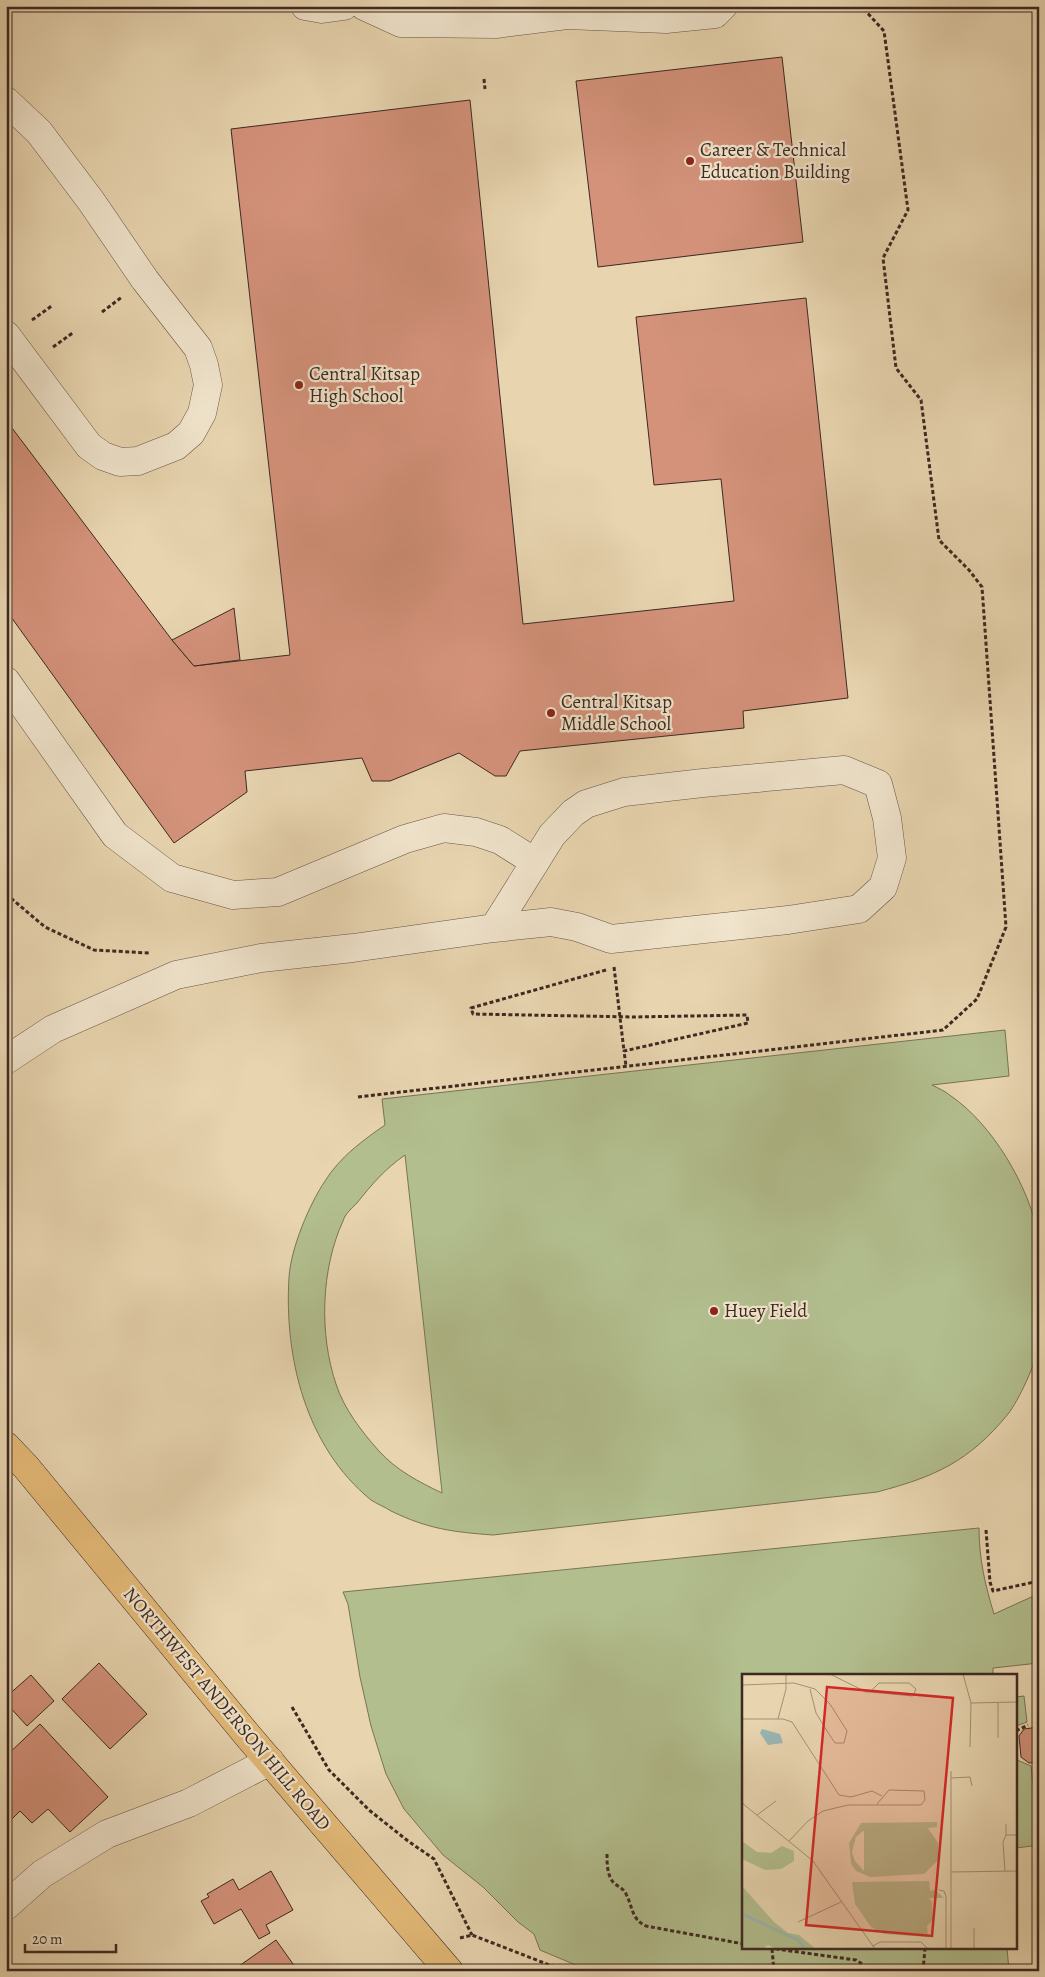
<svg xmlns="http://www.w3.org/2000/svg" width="1045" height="1977" font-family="Alegreya,serif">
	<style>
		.green { fill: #b2be8e; stroke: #787458; fill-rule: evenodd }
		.building { fill: #d4927b; stroke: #3d2921 }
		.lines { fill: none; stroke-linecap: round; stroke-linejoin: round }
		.minor-casing { stroke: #685445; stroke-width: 29 }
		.major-casing { stroke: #3d2921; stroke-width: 29 }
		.path { stroke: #3d2921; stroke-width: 3; stroke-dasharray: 4 2.5; stroke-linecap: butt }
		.minor { stroke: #f0e4cc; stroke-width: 28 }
		.major { stroke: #e4ba78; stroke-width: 28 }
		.poi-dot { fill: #8f2418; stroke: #f0e4cc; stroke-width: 2 }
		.labels { text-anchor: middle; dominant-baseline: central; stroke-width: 4.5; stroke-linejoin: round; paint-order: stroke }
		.poi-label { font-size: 19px; fill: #3d2921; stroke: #f0e4cc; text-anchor: start }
		.street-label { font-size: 19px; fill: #3d2921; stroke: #f0e4cc }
		.inset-river { fill: none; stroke: #9ab6b5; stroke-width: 2.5 }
		.inset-road { fill: none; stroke: #a49077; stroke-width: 1 }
		.view { fill: #d62828; fill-opacity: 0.15; stroke: #d62828; stroke-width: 2.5 }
		.inset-edge { fill: none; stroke: #3d2921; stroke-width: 2.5 }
	</style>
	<rect width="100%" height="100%" fill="#e8d5b0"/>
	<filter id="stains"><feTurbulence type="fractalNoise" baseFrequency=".004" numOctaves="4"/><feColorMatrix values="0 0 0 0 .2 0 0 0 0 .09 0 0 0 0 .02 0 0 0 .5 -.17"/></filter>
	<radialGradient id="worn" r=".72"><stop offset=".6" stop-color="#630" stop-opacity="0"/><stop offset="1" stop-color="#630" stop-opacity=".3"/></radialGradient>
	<g class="green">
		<path d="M 1005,1030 L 1009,1076 L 932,1085 C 938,1088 945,1091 951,1096 C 992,1124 1029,1186 1038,1235 C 1042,1253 1039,1281 1039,1299 C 1039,1314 1041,1330 1039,1345 C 1037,1361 1018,1402 1008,1414 C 969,1462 934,1477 877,1492 L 493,1535 C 453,1532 428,1529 391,1511 C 385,1507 377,1504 371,1500 C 306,1447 284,1358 289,1277 C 291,1248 309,1205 325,1181 C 340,1157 362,1141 385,1125 L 382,1099 ZM 405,1155 L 442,1492 L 442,1493 C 419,1482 396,1470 379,1451 C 362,1432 344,1409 336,1384 C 319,1334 321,1269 343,1221 C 345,1214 352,1208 357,1203 C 372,1184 385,1169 405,1155 Z"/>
		<path d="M 979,1528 C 979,1558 985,1585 994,1614 L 1038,1594 L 1039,1663 L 993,1668 L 993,1676 L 744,1676 L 744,1948 L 1007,1948 L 1009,1971 L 590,1971 L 540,1950 L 534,1934 L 518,1922 L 483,1887 L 443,1855 L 404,1809 L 386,1774 L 371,1726 L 360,1677 L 348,1604 L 343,1592 Z"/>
		<polygon points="1024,1696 1027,1722 1016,1726 1016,1697"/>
		<polygon points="1016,1755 1017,1760 1031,1766 1039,1837 1039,1845 1016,1848"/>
	</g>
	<g class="building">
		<polygon points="782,57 803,242 598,267 576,81"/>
		<polygon points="470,100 523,624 734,601 721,479 654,485 636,317 806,298 848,698 743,711 744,728 520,751 506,776 495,776 459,753 390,781 372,781 362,758 245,771 247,792 174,843 6,610 6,420 172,640 194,666 290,655 231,129"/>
		<polygon points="234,608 240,660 194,666 172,640"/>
		<polygon points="99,1663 147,1714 110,1749 62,1699"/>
		<polygon points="31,1675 54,1701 27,1726 6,1703 6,1697"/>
		<polygon points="40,1724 108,1797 70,1832 48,1809 32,1823 20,1811 12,1819 6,1812 6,1756"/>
		<polygon points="1039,1727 1039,1762 1029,1763 1021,1757 1019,1736 1024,1729"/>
		<polygon points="271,1871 293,1910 266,1925 270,1933 259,1939 241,1909 214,1924 201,1901 209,1897 207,1894 233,1879 239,1890"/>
		<polygon points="276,1940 298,1971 232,1971"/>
	</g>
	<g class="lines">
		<g class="minor-casing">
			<g id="minor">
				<polyline points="305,6 322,9 344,6"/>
				<polyline points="364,6 401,23 496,24 567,15 666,19 715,14 723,6"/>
				<polyline points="6,101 39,132 91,201 145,280 198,348 204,365 208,385 202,413 191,433 176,446 138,461 120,462 103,456 89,446 6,335"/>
				<polyline points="6,681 115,835 172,878 233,895 278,892 405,839 444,828 476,832 500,840 535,862"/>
				<polyline points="6,1060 53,1029 176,975 261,958 353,948 494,928 551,922 577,927 611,939 788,920 859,909 883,887 892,858 887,818 878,784 844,770 703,783 624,792 586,804 573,813 552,835 494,928"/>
				<polyline points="6,1906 42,1874 107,1834 189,1803 270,1761"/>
			</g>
		</g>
		<g class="major-casing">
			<polyline id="major" points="6,1446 26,1467 248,1736 449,1971"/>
		</g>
		<g class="path">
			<polyline points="484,79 485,89"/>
			<polyline points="102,312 122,297"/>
			<polyline points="32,320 53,305"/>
			<polyline points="53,347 74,332"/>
			<polyline points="6,894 45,927 94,950 149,953"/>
			<polyline points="614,967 624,1051"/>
			<polyline points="606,970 471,1008 473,1014 634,1017 747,1015 748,1023 624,1051 626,1066"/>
			<polyline points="358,1097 943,1030 977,999 1006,927 982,587 969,570 939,540 921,400 896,368 883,258 908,210 884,31 861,6"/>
			<polyline points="986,1530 990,1582 993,1591 1039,1581"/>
			<polyline points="292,1707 329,1770 369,1810 408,1841 434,1859 472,1935"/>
			<polyline points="1016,1731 1028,1725"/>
			<path d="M 607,1854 C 607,1864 607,1877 615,1884 C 619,1887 624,1889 626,1894 C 633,1907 631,1919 646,1926 L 744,1944"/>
			<polyline points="460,1938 472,1935 565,1971"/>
			<polyline points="769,1948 856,1960 862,1964 863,1971"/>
			<polyline points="772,1949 774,1971"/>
			<polyline points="923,1971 925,1948"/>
		</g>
		<use href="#minor" class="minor"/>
		<use href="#major" class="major"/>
	</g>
	<g class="poi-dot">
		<circle cx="690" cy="161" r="5"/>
		<circle cx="299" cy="385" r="5"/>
		<circle cx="551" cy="713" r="5"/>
		<circle cx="714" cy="1311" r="5"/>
	</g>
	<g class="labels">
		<g class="poi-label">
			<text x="700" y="150">Career &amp; Technical<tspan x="700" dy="22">Education Building</tspan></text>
			<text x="309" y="374">Central Kitsap<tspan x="309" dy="22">High School</tspan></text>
			<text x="561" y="702">Central Kitsap<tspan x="561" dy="22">Middle School</tspan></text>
			<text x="724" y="1311">Huey Field</text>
		</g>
		<g class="street-label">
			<text transform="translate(227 1709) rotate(50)">NORTHWEST ANDERSON HILL ROAD</text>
		</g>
	</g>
	<g transform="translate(742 1674)">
		<rect width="275" height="275" fill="#e8d5b0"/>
		<path d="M 195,148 L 195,153 L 186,154 L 196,169 L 196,186 L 182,200 L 128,203 L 114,197 L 109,190 L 107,169 L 119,149 ZM 121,157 L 122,157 L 122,197 L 113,187 L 110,178 L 114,163 ZM 0,167 L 15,178 L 29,179 L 40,172 L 52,177 L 52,187 L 39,195 L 23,196 L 0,185 ZM 187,207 L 188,217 L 193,216 L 202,224 L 187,224 L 190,228 L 191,246 L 185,252 L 186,263 L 142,260 L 129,253 L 113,230 L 110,208 ZM 0,212 L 32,248 L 46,259 L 57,261 L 74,275 L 34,275 L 26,271 L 21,275 L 0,275 Z" fill="#b2be8e" fill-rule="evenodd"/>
		<path d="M 20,55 L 38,60 L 41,69 L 26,71 L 18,59 Z" fill="#9ab6b5"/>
		<path class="inset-river" d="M 0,240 L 56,266 L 63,275"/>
		<path class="inset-road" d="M 88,0 L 124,18 L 128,18 L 137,9 L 167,9 L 174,15 L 171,22 L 128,18M 221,0 L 229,29 L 228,73M 0,11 L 52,9 L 73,15 L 88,30 L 105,57 L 102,69 L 93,69 L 85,57 L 74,39 L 68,15M 229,29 L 275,28M 256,29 L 256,64M 0,45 L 41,45 L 50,48 L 97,121 L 109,123 L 130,117 L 140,122M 36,45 L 44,15 L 44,0M 209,97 L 209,275M 209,104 L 228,103 L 230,112M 0,129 L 71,187 L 133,275M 15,141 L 34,127M 264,150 L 264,161 L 275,161M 47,167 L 66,147 L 81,137 L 106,131 L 179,131 L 183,126 L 182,117 L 147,116 L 135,130M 263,197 L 261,168 L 264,161M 209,198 L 275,197M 197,216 L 202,217 L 204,222 L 204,275M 56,248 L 99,228M 232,254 L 232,275M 131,272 L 138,268 L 179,268 L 186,275"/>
		<path class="view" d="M 85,13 L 211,24 L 190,262 L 64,251 Z"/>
		<rect width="275" height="275" class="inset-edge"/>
	</g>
	<rect width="1045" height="1977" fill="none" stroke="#e8d5b0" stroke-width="25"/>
	<rect x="8" y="8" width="1030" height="1962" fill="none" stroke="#3d2921" stroke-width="2.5"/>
	<rect x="12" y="12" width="1020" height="1952" fill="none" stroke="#3d2921"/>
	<path d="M25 1944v8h91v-8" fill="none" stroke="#3d2921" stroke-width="2.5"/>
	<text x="32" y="1944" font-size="15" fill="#3d2921" stroke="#f0e4cc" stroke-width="4" paint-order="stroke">20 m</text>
	<rect width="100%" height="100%" filter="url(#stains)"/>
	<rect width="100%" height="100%" fill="url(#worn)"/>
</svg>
